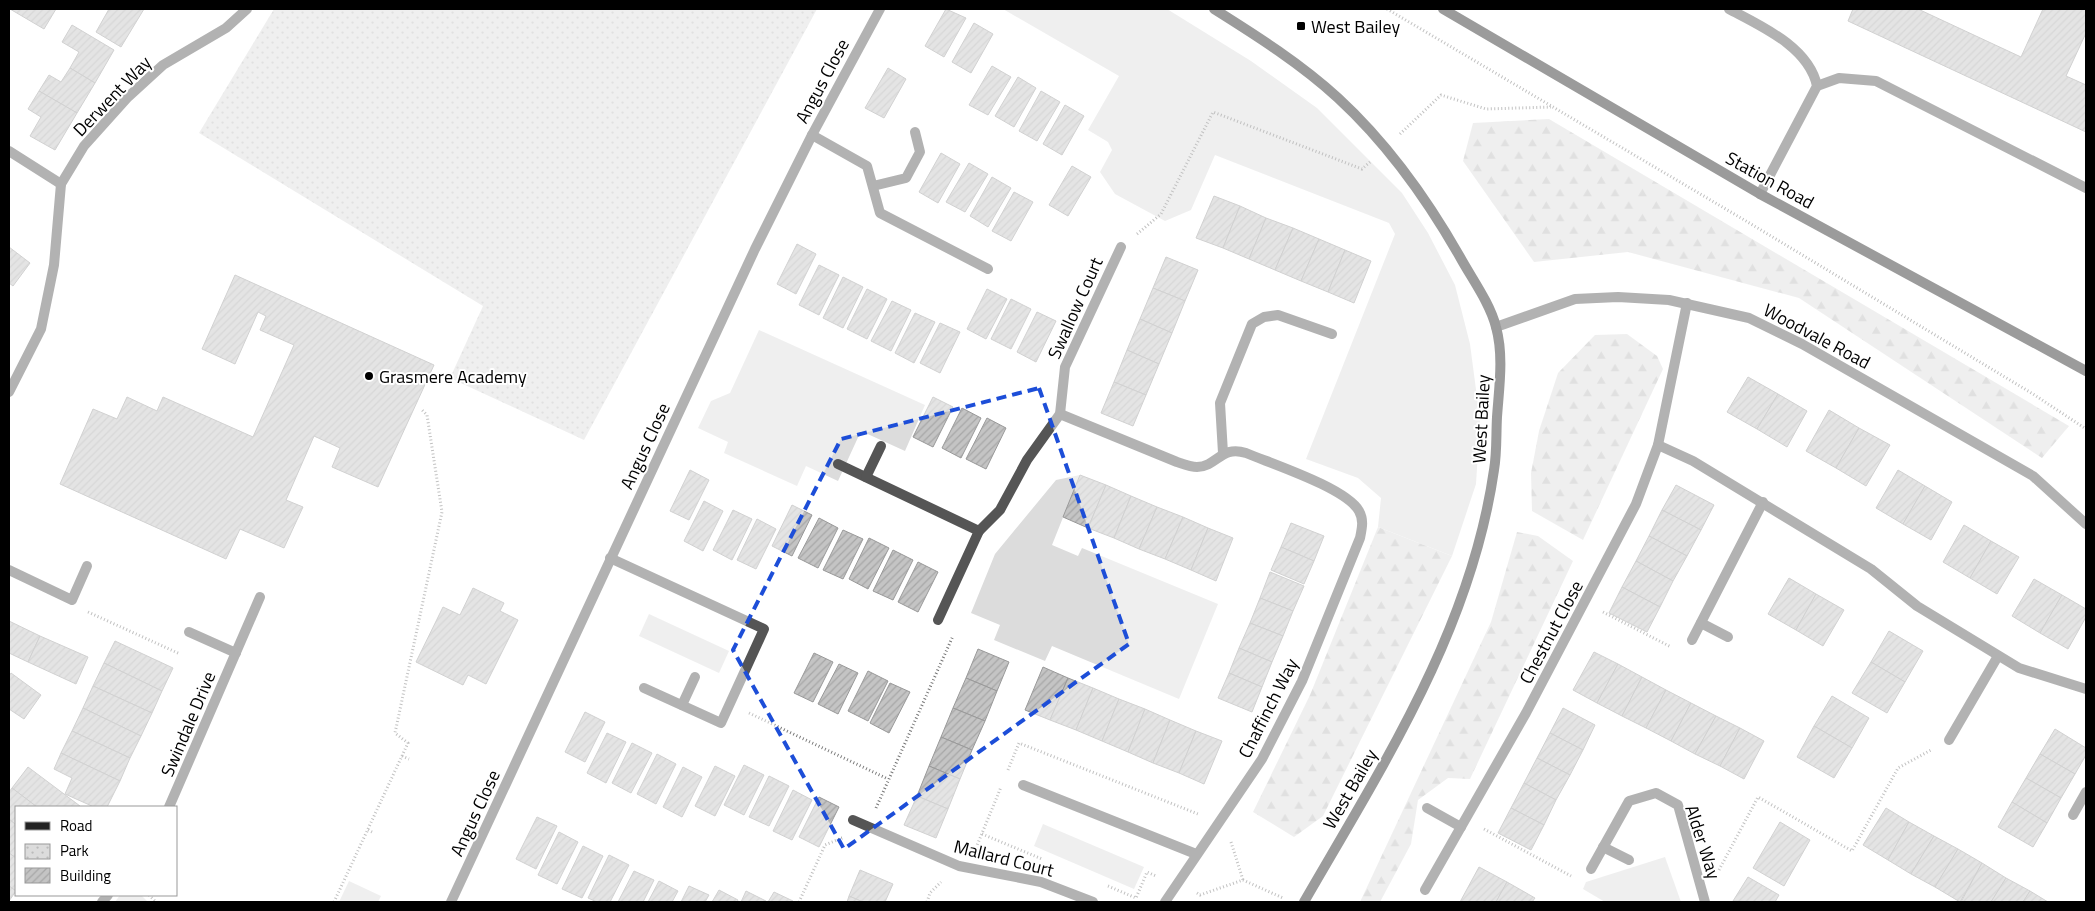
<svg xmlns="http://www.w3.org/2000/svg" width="2095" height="911" font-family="'Titillium Web',sans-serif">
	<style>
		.green { fill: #dcdcdc }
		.forest { fill: url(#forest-firs) }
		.park { fill: url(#park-dots) }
		.building { fill: url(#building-hatch); stroke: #999 }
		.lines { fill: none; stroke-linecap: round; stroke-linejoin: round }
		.path { stroke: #777; stroke-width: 3; stroke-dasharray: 1 2.5; stroke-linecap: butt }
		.lane { stroke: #555; stroke-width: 10 }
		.street { stroke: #555; stroke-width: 10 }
		.secondary { stroke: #222; stroke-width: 10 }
		.marked { fill: none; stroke: #1d4ed8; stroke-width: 4; stroke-dasharray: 10 6; stroke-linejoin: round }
		.poi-dot { fill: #000; stroke: #fff; stroke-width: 2 }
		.labels { text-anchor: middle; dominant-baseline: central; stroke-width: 4; stroke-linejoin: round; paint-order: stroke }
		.poi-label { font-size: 18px; fill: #000; stroke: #fff; text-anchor: start }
		.street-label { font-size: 18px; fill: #000; stroke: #fff }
	</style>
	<defs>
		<pattern id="forest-firs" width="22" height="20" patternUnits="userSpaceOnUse" patternTransform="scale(1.25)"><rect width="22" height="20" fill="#dcdcdc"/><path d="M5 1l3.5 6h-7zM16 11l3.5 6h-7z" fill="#bbb"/></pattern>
		<pattern id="park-dots" width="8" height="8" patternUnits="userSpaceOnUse" patternTransform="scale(1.25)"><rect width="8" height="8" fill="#dcdcdc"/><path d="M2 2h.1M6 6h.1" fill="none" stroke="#bbb" stroke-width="1.8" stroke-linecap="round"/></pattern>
		<pattern id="building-hatch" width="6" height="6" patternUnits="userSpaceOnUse" patternTransform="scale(1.25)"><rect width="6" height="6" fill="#c4c4c4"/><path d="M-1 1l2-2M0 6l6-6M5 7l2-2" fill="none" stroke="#a7a7a7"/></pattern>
	</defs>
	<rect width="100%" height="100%" fill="#fff"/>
	<g class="green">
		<polygon points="1003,9 1167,9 1251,61 1317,108 1402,193 1428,233 1455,285 1470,344 1480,420 1476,484 1452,556 1378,527 1381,498 1358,478 1306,459 1395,234 1389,223 1215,155 1191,210 1165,221 1115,194 1100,172 1112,150 1108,142 1088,130 1119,76"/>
		<polygon points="759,330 925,405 905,451 861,431 838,481 806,466 797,486 724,453 728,442 698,428 711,401 730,393"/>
		<polygon points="1080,475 1052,545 1078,556 1082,548 1218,604 1179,699 1052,646 1045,661 994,640 1000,625 971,613 995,554 1056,480"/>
		<polygon points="649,614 729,651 719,673 639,636"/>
		<polygon points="1043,824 1144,867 1134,889 1034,846"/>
		<polygon points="1665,857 1681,902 1605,902 1583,889 1586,882"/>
		<polygon points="349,881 381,896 378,902 339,902"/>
		<polygon points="120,895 141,895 148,902 115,902"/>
	</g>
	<g class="forest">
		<polygon points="1549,119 2069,426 2042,458 1799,298 1628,252 1534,262 1463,161 1473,123"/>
		<polygon points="1627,334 1657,356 1663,369 1583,540 1532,511 1531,473 1539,431 1558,373 1595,335"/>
		<polygon points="1378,527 1452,556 1323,816 1294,837 1253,812 1310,695"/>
		<polygon points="1517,532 1538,536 1573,561 1470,779 1448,778 1418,800 1411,844 1380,902 1360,902 1491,622"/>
	</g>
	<polygon class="park" points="274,9 817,9 584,440 450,378 483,306 199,133"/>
	<g class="building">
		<polygon points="10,9 56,9 44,29"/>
		<polygon points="109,9 144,9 121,47 96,32"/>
		<polygon points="946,9 966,18 944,57 925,46"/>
		<polygon points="1853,9 1918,9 2021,57 2043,9 2086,9 2086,33 2066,76 2086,85 2086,132 1848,21"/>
		<polygon points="974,23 993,34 971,73 952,62"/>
		<polygon points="72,25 114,50 95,83 70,68 79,52 62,42"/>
		<polygon points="992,66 1011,77 988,115 969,105"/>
		<polygon points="70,68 95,83 77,113 39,91 49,75 61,82"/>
		<polygon points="888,68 906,79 884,118 865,108"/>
		<polygon points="1018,77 1036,88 1014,127 995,116"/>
		<polygon points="39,91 77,113 55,150 30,136 41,117 28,109"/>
		<polygon points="1041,91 1060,102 1037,141 1019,131"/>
		<polygon points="1065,105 1084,116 1062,155 1043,144"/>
		<polygon points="941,153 960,164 938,203 919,192"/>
		<polygon points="969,163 988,174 965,212 946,202"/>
		<polygon points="1072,166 1091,177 1068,216 1049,205"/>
		<polygon points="992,177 1011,188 988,227 970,216"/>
		<polygon points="1014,192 1033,202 1011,241 992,231"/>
		<polygon points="1214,196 1240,206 1223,248 1196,238"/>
		<polygon points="1240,206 1266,218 1249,259 1223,248"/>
		<polygon points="1266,218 1293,228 1275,270 1249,259"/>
		<polygon points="1293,228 1319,239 1301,281 1275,270"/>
		<polygon points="1319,239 1345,250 1328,292 1301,281"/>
		<polygon points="797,244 816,254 796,294 777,284"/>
		<polygon points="9,247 30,263 13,286 9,283"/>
		<polygon points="1345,250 1371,261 1354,303 1328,292"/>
		<polygon points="1166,257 1198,270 1185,301 1153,288"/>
		<polygon points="819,265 839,275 819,315 799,305"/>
		<polygon points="235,275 434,365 378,487 332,467 340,448 314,436 286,500 303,507 284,548 240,529 226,559 60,484 93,409 117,419 127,397 157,411 163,397 253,437 294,345 260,330 266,316 258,312 235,364 202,349"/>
		<polygon points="843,277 863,287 843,328 823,318"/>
		<polygon points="1153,288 1185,301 1172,333 1140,319"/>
		<polygon points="867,289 887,299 867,339 847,329"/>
		<polygon points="987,289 1007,299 986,339 967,329"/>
		<polygon points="1011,299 1031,309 1011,349 991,339"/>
		<polygon points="892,301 911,310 891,351 871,341"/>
		<polygon points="1037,312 1056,321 1036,362 1017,352"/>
		<polygon points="915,313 935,322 914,363 895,353"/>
		<polygon points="1140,319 1172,333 1159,364 1127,350"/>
		<polygon points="940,323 960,332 940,373 920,363"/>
		<polygon points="1127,350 1159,364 1146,395 1114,382"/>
		<polygon points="1748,377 1778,394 1757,429 1727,412"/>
		<polygon points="1114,382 1146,395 1133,426 1101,413"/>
		<polygon points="1778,394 1807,411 1787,447 1757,429"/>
		<polygon points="933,397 953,407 933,447 913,437"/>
		<polygon points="962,408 981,418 961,458 942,448"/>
		<polygon points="1829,410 1859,428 1836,468 1806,451"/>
		<polygon points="987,418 1006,428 986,469 966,459"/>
		<polygon points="1859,428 1890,445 1866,486 1836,468"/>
		<polygon points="690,470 709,480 689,520 670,511"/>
		<polygon points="1898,470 1925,486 1903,524 1876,508"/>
		<polygon points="1080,475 1106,485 1088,528 1063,517"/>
		<polygon points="1106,485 1131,496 1114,538 1088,528"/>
		<polygon points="1676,485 1714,505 1701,530 1662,510"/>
		<polygon points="1925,486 1952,502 1931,540 1903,524"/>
		<polygon points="1131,496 1157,507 1139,549 1114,538"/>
		<polygon points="704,501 723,511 703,551 684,541"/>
		<polygon points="792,505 812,515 792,556 772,546"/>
		<polygon points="1157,507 1183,517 1165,559 1139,549"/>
		<polygon points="733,510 752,519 732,560 713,550"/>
		<polygon points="1662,510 1701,530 1687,556 1649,536"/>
		<polygon points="1183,517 1208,528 1191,570 1165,559"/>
		<polygon points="819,518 838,528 818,568 798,558"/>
		<polygon points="757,519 776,529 756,569 737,560"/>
		<polygon points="1291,523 1324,536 1314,561 1281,547"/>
		<polygon points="1964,525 1991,541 1970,578 1943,562"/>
		<polygon points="1208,528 1233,538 1216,581 1191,570"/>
		<polygon points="843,530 863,539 843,579 823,570"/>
		<polygon points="1649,536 1687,556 1673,581 1636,561"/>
		<polygon points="869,538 889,548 868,589 849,579"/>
		<polygon points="1991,541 2019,557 1997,594 1970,578"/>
		<polygon points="1281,547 1314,561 1304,584 1271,570"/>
		<polygon points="893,550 913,560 893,600 873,591"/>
		<polygon points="1636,561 1673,581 1660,607 1622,587"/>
		<polygon points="918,562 938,572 918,612 898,602"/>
		<polygon points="1270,572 1304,586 1293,611 1260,598"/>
		<polygon points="1789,578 1816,594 1796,630 1768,614"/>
		<polygon points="2034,579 2062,595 2040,633 2012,616"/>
		<polygon points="1622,587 1660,607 1647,632 1609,613"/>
		<polygon points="473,588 504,603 500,611 518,620 486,684 468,675 463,685 416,662 443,607 460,615"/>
		<polygon points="1816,594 1844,610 1823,646 1796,630"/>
		<polygon points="2062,595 2086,609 2086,617 2068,649 2040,633"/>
		<polygon points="1260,598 1293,611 1283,636 1250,623"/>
		<polygon points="9,621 40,636 28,662 9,653"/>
		<polygon points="1250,623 1283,636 1272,662 1239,648"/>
		<polygon points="1889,631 1923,651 1905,682 1871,662"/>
		<polygon points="40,636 88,657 76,684 28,662"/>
		<polygon points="115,641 173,668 162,691 104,663"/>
		<polygon points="1239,648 1272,662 1262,687 1229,673"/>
		<polygon points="978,649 1009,662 997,691 966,678"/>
		<polygon points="1594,652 1618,664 1597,703 1573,690"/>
		<polygon points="814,653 833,662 813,702 794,693"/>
		<polygon points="1871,662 1905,682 1887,713 1852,693"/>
		<polygon points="104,663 162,691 152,713 93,686"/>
		<polygon points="839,664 858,673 838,714 818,704"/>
		<polygon points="1618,664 1642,677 1622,716 1597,703"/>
		<polygon points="1043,667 1068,678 1050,720 1025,710"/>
		<polygon points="868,671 888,681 868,721 848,711"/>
		<polygon points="11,673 41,695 24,719 9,709 9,676"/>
		<polygon points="1229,673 1262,687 1252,712 1218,698"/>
		<polygon points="1642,677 1666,690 1646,728 1622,716"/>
		<polygon points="966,678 997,691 985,721 953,708"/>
		<polygon points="1068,678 1093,688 1076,730 1050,720"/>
		<polygon points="890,683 910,692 889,733 870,723"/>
		<polygon points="93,686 152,713 141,736 83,708"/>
		<polygon points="1093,688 1119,699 1102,741 1076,730"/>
		<polygon points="1666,690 1691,703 1671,741 1646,728"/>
		<polygon points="1832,696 1869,718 1852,748 1814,726"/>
		<polygon points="1119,699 1145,709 1128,752 1102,741"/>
		<polygon points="1691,703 1716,716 1695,754 1671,741"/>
		<polygon points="83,708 141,736 130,758 72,731"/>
		<polygon points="953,708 985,721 972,750 941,737"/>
		<polygon points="1563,708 1595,725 1583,750 1550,733"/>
		<polygon points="1145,709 1170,720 1153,763 1128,752"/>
		<polygon points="585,712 605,722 585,762 565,752"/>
		<polygon points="1716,716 1740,728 1720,766 1695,754"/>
		<polygon points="1170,720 1196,731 1179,773 1153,763"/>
		<polygon points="1814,726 1852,748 1834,778 1797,757"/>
		<polygon points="1740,728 1764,741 1744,779 1720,766"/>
		<polygon points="2055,729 2086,748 2086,755 2075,774 2040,754"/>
		<polygon points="72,731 130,758 120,781 61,753"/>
		<polygon points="1196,731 1222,741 1204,784 1179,773"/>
		<polygon points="607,733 626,742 606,783 587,773"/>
		<polygon points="1550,733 1583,750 1570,775 1537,758"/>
		<polygon points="941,737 972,750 960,779 929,766"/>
		<polygon points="632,743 652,753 631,793 612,783"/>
		<polygon points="61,753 120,781 107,807 94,807 65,794 72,778 54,769"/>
		<polygon points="657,754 676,764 656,804 637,794"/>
		<polygon points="2040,754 2075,774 2061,798 2026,778"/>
		<polygon points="1537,758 1570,775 1556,800 1524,783"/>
		<polygon points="744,765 764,775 744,815 724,805"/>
		<polygon points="715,766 735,776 715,816 695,806"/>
		<polygon points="929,766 960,779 948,809 917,796"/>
		<polygon points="28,767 80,806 79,807 37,807 12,788"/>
		<polygon points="683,767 702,777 682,817 663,807"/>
		<polygon points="769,776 789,786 769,826 749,817"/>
		<polygon points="2026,778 2061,798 2047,823 2012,802"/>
		<polygon points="1524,783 1556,800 1544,825 1511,808"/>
		<polygon points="12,788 37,807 16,807 16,825 9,819 9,792"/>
		<polygon points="793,790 812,800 792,840 773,831"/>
		<polygon points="917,796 948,809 936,838 904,825"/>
		<polygon points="819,797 839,807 819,847 799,837"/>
		<polygon points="2012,802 2047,823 2033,847 1998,827"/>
		<polygon points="1511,808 1544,825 1531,850 1498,833"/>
		<polygon points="1886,808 1909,822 1888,860 1863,845"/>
		<polygon points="537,817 557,826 536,869 516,859"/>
		<polygon points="9,819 16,825 16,858 9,853"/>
		<polygon points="1780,822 1810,840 1784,886 1753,868"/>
		<polygon points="1909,822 1934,836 1911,874 1888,860"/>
		<polygon points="559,832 578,842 557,884 538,875"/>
		<polygon points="1934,836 1958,849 1935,887 1911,874"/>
		<polygon points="583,846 603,856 582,898 562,889"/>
		<polygon points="1958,849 1982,863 1960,902 1935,887"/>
		<polygon points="9,853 16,858 16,891 9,886"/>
		<polygon points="609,855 629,865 610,902 597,902 588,898"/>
		<polygon points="1982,863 2006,878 1991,902 1961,902"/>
		<polygon points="1479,867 1507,882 1496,902 1460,902"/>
		<polygon points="860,870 893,884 885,902 863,902 849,896"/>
		<polygon points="634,871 654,880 643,902 618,902"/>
		<polygon points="1748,877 1779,895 1775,902 1733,901"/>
		<polygon points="2006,878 2030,891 2023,902 1991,902"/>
		<polygon points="659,881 678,891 672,902 648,902"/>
		<polygon points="1507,882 1535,898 1532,902 1496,902"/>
		<polygon points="9,886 16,891 9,901"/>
		<polygon points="689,886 709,895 705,902 681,902"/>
		<polygon points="719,890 738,900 737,902 712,902"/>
		<polygon points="746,891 766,901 765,902 741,902"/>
		<polygon points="2030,891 2048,902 2023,902"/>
		<polygon points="774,892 793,901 792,902 768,902"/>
		<polygon points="849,896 863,902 847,902"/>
	</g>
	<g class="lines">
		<g class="path">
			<polyline points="1387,9 1746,221 2033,394 2086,429"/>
			<polyline points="1400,134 1441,95 1486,109 1551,107"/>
			<polyline points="1137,234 1161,214 1213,112 1362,169 1370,162"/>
			<polyline points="88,612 180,654"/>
			<polyline points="1603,612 1671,647"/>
			<polyline points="749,713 888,779"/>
			<polyline points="402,756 409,759"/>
			<polyline points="1008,770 1019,743 1198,814"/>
			<polyline points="876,808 953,636"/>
			<polyline points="1484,829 1571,876"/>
			<polyline points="368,830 374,833"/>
			<polyline points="982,834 1042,859"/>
			<polyline points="1231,842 1243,880"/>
			<polyline points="976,848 1001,787"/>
			<polyline points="1719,870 1758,797 1852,851 1898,768 1931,750"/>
			<polyline points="1108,886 1136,898 1147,872 1156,876"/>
			<polyline points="1197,893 1200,895 1243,880 1283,898"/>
			<polyline points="149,895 156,902"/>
			<polyline points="334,902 408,743 395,733 442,512 427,415 421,409"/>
			<polyline points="799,902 825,845 842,838"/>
			<polyline points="927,902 930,893 941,882"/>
		</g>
		<g class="lane">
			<path d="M 1729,9 C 1761,26 1809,47 1817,86 L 1760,194"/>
			<polyline points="1817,86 1839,78 1876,81 2086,188"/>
			<polyline points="873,186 906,178 920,152 915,132"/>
		</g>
		<g class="street">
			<polyline points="812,135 867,166 880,213 988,269"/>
			<polyline points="9,151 61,184"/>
			<polyline points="1496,327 1575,299 1618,297 1669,300 1749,318 1802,344 2033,476 2086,524"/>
			<polyline points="9,392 41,329 54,265 61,184 84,146 128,97 163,65 226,28 247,9"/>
			<path d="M 1060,414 L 1177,462 C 1183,464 1191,467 1197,467 C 1218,466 1221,445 1246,453 C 1272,464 1346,488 1359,511 C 1364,520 1362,528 1360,538 L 1302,681 L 1262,759 L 1165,902"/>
			<polyline points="1658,445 1693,461 1871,569 1917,606 2019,668 2086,689"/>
			<polyline points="1223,453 1220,403 1252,324 1264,317 1278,315 1332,334"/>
			<polyline points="838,464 979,531"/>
			<polyline points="866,477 881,446"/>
			<polyline points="610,558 764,629 721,723 644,688"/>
			<polyline points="9,570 72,600 87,566"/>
			<polyline points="938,620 979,531 1000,510 1027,460 1060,414 1065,367 1121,247"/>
			<polyline points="1701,623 1728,637"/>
			<polyline points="189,632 236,653"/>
			<polyline points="1692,640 1763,502"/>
			<polyline points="682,705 695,677"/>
			<polyline points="1949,740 1998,656"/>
			<polyline points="1023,785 1196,854"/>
			<polyline points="169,807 260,597"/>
			<polyline points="1427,808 1461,827"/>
			<polyline points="2073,815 2086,792"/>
			<polyline points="853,820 959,866 1041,882 1093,902"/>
			<polyline points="1603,847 1629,860"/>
			<polyline points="1591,869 1629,801 1656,793 1678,805 1705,902"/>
			<polyline points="1425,890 1526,713 1636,504 1658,445 1687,303"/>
			<polyline points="102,902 108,895"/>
			<polyline points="451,902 755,249 812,135 880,9"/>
		</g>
		<g class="secondary">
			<path d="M 1214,9 C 1257,36 1301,64 1338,98 C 1388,144 1427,199 1460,257 C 1472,279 1490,303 1496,327 C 1504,356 1499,388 1497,417 C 1496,435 1497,453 1494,470 C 1471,630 1383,765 1304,902"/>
			<polyline points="1443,9 1760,194 2086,371"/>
		</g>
	</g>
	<path d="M0 0H2095V911H0ZM 1039,388 L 1129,644 L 844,849 L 733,650 L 841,439 Z" fill="#fff" fill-opacity=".55" fill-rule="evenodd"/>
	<path class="marked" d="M 1039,388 L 1129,644 L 844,849 L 733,650 L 841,439 Z"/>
	<g class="poi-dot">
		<rect x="1296" y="21" width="10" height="10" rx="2.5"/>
		<circle cx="369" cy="376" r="5"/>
	</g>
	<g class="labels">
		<g class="poi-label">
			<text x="1311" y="26">West Bailey</text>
			<text x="379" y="376">Grasmere Academy</text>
		</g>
		<g class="street-label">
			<text transform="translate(822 81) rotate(-62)">Angus Close</text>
			<text transform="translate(112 96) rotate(-46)">Derwent Way</text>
			<text transform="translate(1770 180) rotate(29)">Station Road</text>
			<text transform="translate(1075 308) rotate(-66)">Swallow Court</text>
			<text transform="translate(1817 336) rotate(28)">Woodvale Road</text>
			<text transform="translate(1481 419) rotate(-87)">West Bailey</text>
			<text transform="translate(645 446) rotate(-65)">Angus Close</text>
			<text transform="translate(1551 632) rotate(-62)">Chestnut Close</text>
			<text transform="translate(1268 708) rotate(-63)">Chaffinch Way</text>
			<text transform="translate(188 724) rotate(-67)">Swindale Drive</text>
			<text transform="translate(1350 789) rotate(-60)">West Bailey</text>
			<text transform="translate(475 813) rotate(-65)">Angus Close</text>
			<text transform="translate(1703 842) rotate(72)">Alder Way</text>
			<text transform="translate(1004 858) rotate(14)">Mallard Court</text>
		</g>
	</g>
	<rect width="2095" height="911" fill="none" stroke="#000000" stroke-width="20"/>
	<rect x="15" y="806" width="162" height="90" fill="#ffffff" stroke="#999999"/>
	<rect x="25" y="822" width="25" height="8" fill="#222222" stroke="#999999"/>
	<text x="60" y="831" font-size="15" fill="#000000">Road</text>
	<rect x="25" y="844" width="25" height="15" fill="url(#park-dots)" stroke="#999999"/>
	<text x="60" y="856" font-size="15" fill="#000000">Park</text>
	<rect x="25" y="868" width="25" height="15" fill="url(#building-hatch)" stroke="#999999"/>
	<text x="60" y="881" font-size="15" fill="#000000">Building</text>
</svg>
